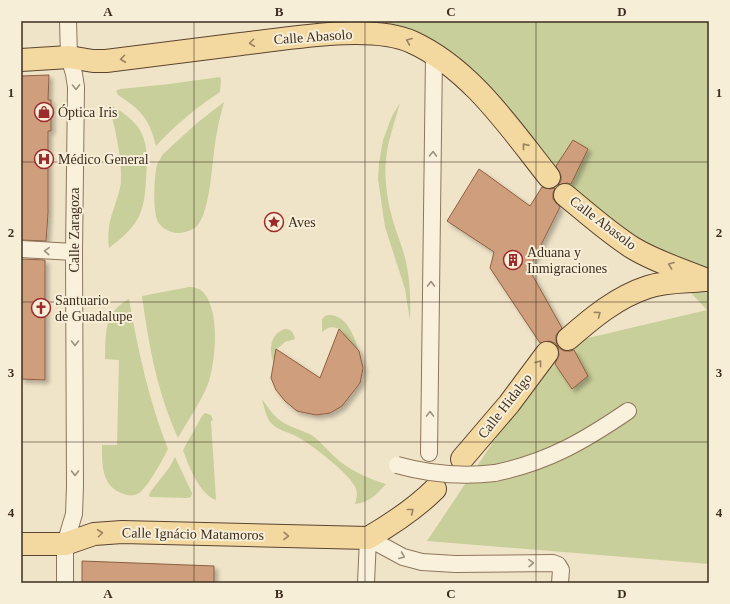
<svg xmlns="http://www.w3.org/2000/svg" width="730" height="604" font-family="Georgia,serif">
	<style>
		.green { fill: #c9cf9b }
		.building { fill: #cf9f7d; stroke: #8d5f41; filter: url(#shadow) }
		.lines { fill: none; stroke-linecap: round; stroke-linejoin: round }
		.street-casing { stroke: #8d765c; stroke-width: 18 }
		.primary-casing { stroke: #5b4430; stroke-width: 24 }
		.street { stroke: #faf1dc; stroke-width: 16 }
		.primary { stroke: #f3d9a0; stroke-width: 22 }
		.street-bridge-casing { stroke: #8d765c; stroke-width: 18; stroke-linecap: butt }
		.street-bridge { stroke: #faf1dc; stroke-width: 16 }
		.oneway { stroke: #988460 }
		.oneway2 { stroke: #9c907e }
		.grid { fill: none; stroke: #3d2e20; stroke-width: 1; stroke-opacity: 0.55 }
		.labels { text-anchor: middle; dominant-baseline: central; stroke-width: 4; stroke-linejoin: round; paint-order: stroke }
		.street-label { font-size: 14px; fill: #3d2e20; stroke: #f7eed8 }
		.poi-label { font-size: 14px; fill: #3d2e20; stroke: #f7eed8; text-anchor: start }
		.neatline { fill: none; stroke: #3d2e20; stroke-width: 1.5 }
		.grid-label { font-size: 13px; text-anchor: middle; font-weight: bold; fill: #3d2e20 }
	</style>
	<defs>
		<filter id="shadow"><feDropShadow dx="3.5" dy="3.5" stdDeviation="2" flood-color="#0004"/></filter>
	</defs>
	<rect width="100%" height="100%" fill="#f0e4c8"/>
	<g class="green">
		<polygon points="374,21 709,21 709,564 427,541 558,345 707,310 671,272 559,189 442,57 374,37"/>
		<path d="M 220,77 L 221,81 L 220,92 C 196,108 175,125 156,146 C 149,118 141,110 118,95 L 116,91 L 120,89 L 169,84 Z"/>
		<path d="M 224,102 C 220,116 217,130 215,144 C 212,163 210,215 196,227 C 191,231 183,233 176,233 C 168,232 160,227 157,220 C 153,209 154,175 157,165 C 159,161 161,157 163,154 L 197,123 Z"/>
		<path d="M 400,103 C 395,121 388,140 386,159 C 384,174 387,198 391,213 C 394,227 400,240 404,254 C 410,276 411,298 410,321 L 405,289 L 385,227 L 378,179 L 379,163 L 383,140 L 392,116 Z"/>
		<path d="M 109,104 C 146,125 149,140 146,181 C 145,194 144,208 137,220 C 130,232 119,240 109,248 C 108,241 108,234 109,227 C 111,212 119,198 121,182 C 122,156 115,129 109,104 Z"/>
		<path d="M 189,287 C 194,287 199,288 203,292 C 220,310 216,359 209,381 C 202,401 188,420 178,438 C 157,391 149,347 142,296 Z"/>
		<path d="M 129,299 C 138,350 149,401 168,449 C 163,459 148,487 139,493 C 135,496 128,496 124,494 C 101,487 102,464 102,445 L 117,445 L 119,360 L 105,359 C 106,333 103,313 129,299 Z"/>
		<path d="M 329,315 C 347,315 354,336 359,351 L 339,329 C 332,326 328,327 322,332 L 322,319 L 325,316 Z"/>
		<path d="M 285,329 C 292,329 294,334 295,339 L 285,342 L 277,349 L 274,364 C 269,351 269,334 285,329 Z"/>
		<path d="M 262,399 C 269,409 276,420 288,425 C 296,429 305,431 313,436 C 321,442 327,450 335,457 C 350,471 367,478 386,484 C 377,494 369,503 355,504 C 356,499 358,494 356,489 C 352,475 307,441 294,435 C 287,432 278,430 272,424 C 266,418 264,407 262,399 Z"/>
		<path d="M 205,413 L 211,415 L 213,420 L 211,421 L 216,500 C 200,495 188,465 183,450 L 202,416 Z"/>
		<polygon points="175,457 192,493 191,497 187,498 150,497 149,495 151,491 169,468"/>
	</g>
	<g class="building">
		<polygon points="49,75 48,100 51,100 51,131 48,131 48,213 46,241 21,240 21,76"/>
		<polygon points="573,140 588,149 571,184 567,183 558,185 561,181 561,176 556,166"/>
		<polygon points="479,169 530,206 542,187 550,189 555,188 553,193 553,199 560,207 529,269 562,328 556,335 556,341 558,347 564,351 570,351 574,350 588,376 572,389 555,364 559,355 558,348 555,343 549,341 540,343 490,268 494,252 447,221"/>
		<polygon points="21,259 45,260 45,380 21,379"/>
		<polygon points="339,329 359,351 363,368 360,383 342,406 330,413 316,415 297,411 285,401 276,390 271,378 276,349 320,378"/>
		<polygon points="82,561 214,566 214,583 82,583"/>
	</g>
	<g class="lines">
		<g class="street-casing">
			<g id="street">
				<polyline points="21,249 74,252"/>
				<polyline points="429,453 434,55"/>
				<path d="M 495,473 C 548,462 584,441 628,411"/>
				<polyline points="65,583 65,544 74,514 75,486 74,252 76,87 74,74 69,57 68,21"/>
				<polyline points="366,583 368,538 403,557 422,562 455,564 553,563 558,565 561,570 560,583"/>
			</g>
		</g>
		<g class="primary-casing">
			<g id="primary">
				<path d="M 21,60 L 69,57 L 93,61 L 106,61 C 151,55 196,50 241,44 C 286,39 371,23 412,42 C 471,69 510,128 549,177"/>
				<path d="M 565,195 C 587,213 609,233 633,248 C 656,262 683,270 707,280"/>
				<path d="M 568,339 C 592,318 617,297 648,287 C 666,281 686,282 704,280"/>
				<polyline points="462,459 509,404 547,353"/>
				<path d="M 21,544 L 65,544 L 94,534 L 122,532 L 368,538 C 392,524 415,509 435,489"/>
			</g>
		</g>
		<use href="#street" class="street"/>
		<use href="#primary" class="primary"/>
		<g class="street-bridge-casing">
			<path id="street-bridge" d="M 397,465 C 429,474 462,477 495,473"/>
		</g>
		<use href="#street-bridge" class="street-bridge"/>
	</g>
	<defs><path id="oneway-chevron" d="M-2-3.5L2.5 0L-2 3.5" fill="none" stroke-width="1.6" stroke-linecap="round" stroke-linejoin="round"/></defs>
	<g class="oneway">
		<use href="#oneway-chevron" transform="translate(409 41) rotate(-158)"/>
		<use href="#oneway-chevron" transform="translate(252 43) rotate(173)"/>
		<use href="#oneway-chevron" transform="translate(123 59) rotate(173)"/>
		<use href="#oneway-chevron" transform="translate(525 146) rotate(-129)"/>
		<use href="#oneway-chevron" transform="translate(671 265) rotate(-159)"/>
		<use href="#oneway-chevron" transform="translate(598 314) rotate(-37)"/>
		<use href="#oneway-chevron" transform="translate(539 363) rotate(-53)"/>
		<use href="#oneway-chevron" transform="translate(411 511) rotate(-39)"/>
		<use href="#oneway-chevron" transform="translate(100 533) rotate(-7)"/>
		<use href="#oneway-chevron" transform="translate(286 536) rotate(1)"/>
	</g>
	<g class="oneway2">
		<use href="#oneway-chevron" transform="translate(76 87) rotate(89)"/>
		<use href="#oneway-chevron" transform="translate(433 154) rotate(-89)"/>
		<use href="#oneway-chevron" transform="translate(47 251) rotate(-177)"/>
		<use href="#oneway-chevron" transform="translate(431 284) rotate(-89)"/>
		<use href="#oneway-chevron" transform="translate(75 343) rotate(90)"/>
		<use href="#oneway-chevron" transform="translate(430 414) rotate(-89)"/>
		<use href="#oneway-chevron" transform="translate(75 473) rotate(90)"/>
		<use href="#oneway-chevron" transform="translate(402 556) rotate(22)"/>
		<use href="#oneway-chevron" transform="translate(531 563) rotate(-1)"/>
	</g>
	<path class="grid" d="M 194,21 L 194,583M 365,21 L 365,583M 536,21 L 536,583M 21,162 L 709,162M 21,302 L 709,302M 21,442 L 709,442"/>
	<defs>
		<g id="shop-ring" transform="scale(1)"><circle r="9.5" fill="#f7eed8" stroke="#9e2a2b" stroke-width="1.5"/><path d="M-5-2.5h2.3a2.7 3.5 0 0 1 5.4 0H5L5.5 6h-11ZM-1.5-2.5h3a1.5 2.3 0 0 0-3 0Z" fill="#9e2a2b"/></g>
		<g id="hospital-ring" transform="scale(1)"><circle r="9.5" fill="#f7eed8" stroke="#9e2a2b" stroke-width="1.5"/><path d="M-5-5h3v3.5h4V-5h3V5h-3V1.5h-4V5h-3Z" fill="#9e2a2b"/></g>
		<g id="sight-ring" transform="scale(1)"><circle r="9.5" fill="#f7eed8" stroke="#9e2a2b" stroke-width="1.5"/><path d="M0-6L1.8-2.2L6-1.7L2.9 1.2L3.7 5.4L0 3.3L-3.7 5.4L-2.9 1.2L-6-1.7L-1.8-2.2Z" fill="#9e2a2b"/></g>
		<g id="building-ring" transform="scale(1)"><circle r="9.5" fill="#f7eed8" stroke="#9e2a2b" stroke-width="1.5"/><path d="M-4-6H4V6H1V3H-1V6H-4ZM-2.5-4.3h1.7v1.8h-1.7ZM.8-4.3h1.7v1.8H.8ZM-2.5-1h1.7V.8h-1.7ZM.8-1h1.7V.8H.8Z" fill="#9e2a2b"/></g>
		<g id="church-ring" transform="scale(1)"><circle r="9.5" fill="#f7eed8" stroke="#9e2a2b" stroke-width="1.5"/><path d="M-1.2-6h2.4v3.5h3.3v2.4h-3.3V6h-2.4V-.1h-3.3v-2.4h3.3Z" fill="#9e2a2b"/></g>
	</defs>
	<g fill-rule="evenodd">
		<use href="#shop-ring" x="44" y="112"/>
		<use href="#hospital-ring" x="44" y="159"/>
		<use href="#sight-ring" x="274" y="222"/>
		<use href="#building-ring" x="513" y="260"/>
		<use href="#church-ring" x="41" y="308"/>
	</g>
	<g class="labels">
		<g class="street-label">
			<text transform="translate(313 37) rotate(-4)">Calle Abasolo</text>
			<text transform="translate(603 223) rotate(37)">Calle Abasolo</text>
			<text transform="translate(74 230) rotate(-90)">Calle Zaragoza</text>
			<text transform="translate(505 406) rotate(-52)">Calle Hidalgo</text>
			<text transform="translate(193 534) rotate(1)">Calle Ignácio Matamoros</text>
		</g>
		<g class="poi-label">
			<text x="58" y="112">Óptica Iris</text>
			<text x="58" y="159">Médico General</text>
			<text x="288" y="222">Aves</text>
			<text x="527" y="252">Aduana y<tspan x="527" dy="16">Inmigraciones</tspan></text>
			<text x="55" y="300">Santuario<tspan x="55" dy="16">de Guadalupe</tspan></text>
		</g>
	</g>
	<rect width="730" height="604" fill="none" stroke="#f7eed8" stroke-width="44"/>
	<rect x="22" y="22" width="686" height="560" class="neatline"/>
	<g class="grid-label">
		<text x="108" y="16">A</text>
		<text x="279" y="16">B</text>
		<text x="451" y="16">C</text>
		<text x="622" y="16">D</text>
		<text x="11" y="97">1</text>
		<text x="719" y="97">1</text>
		<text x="11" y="237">2</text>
		<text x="719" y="237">2</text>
		<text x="11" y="377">3</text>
		<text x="719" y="377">3</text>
		<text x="11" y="517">4</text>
		<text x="719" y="517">4</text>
		<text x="108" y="598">A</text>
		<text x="279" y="598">B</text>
		<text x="451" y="598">C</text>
		<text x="622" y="598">D</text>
	</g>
</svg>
